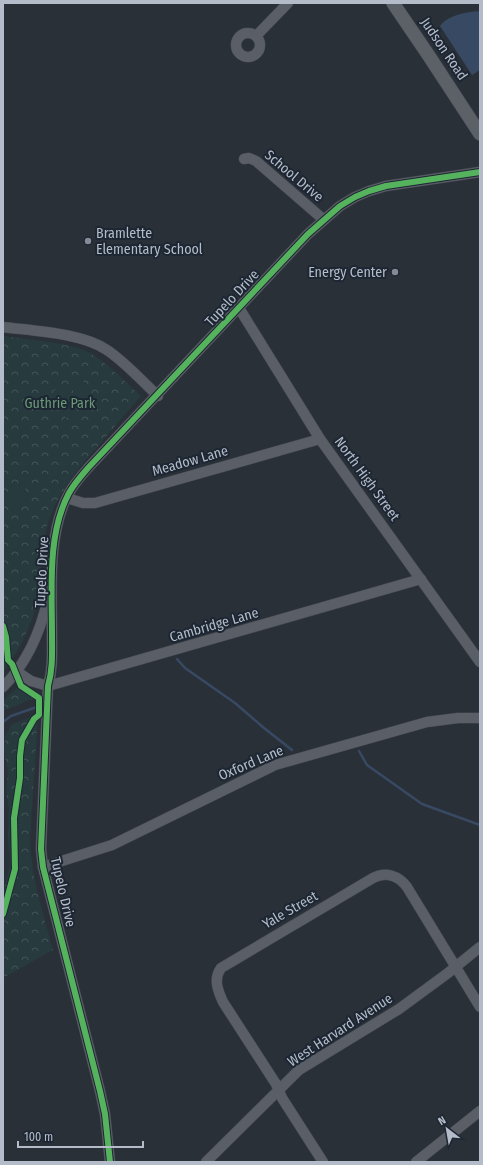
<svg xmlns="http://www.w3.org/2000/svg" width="483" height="1165" font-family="'Fira Sans Condensed',sans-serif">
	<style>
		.park { fill: url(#park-crowns) }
		.pitch { fill: #273a3e }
		.water { fill: #384963 }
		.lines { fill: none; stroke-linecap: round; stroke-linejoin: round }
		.stream { stroke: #384963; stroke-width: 2.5 }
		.minor-casing { stroke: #484c53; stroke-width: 11 }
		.major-casing { stroke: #484c55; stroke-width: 14 }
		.minor { stroke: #5a5e66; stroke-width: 10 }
		.major { stroke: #5c6168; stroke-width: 13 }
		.cycleway-casing { stroke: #1d2633; stroke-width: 8 }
		.cycleway { stroke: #56b35d; stroke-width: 6 }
		.poi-dot { fill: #848b96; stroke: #1d2633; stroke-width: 1.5 }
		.labels { text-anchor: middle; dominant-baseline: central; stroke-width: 4; stroke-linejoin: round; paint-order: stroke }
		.street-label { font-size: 14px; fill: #b4bcc9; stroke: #1d2633 }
		.poi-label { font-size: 14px; fill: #b4bcc9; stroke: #1d2633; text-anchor: start }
		.park-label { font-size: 14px; fill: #6b9a76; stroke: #1d2633 }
	</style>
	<defs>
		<pattern id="park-crowns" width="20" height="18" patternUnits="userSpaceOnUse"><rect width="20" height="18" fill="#273a3e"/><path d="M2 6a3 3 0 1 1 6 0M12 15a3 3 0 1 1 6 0" fill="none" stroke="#445559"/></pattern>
	</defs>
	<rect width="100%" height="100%" fill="#2a3038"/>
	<g class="park">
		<path d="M 3,336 C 28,340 67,342 88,352 C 106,361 126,383 141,396 C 127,412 113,428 99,445 C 78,468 58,492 48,523 C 42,542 42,563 40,583 C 37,614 23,647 3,671 Z"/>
		<polygon points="19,687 34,698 3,711 3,700"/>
		<path d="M 38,715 L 30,839 C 31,877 43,913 53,950 L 3,978 L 3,894 L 10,864 L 8,836 L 9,810 L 6,791 L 8,773 L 4,751 L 5,736 L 12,724 Z"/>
	</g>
	<g class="pitch">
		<polygon points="82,378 95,405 82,411 70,383"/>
		<polygon points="66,386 78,413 66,418 53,391"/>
		<polygon points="15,482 26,489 12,510 3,504 3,501"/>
	</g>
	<path class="water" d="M 480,11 L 480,70 L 472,75 L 440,26 C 448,15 466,12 480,11 Z"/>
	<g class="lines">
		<g class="stream">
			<polyline points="177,659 185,668 235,703 264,728 292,750"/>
			<polyline points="3,722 11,716 37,707"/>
			<polyline points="359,751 367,765 422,804 480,825"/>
		</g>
		<g class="minor-casing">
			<g id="minor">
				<circle cx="248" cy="45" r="12"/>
				<polyline points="256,36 288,3"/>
				<polyline points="244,159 249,158 256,161 324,220"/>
				<polyline points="239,308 320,439 480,662"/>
				<path d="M 3,327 C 34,331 82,333 107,350 C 125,362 142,381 158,396"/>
				<polyline points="67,498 83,503 95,503 320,439"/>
				<polyline points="16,671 31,681 48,686 421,579"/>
				<path d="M 3,687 C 27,663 41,630 48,598"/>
				<polyline points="43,867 112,845 275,765 427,722 458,718 480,718"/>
				<path d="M 110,1162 L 105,1114 L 100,1091 L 43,867 L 41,849 L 48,686 C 53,669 52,652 52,635 C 52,589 47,534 69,493 C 74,484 81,476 88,468 L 308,234 L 340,206 L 355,197 L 369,191 L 386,186 L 480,172"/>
				<polyline points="206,1162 299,1070 399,1009 448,973 480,947"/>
				<path d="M 323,1162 L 282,1098 L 276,1084 L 223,1002 C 218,991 213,979 221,968 L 373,878 C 386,871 399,876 407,887 L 480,1007"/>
				<polyline points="416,1162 480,1111"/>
			</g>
		</g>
		<g class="major-casing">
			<polyline id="major" points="393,3 429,56 480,134"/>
		</g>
		<use href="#minor" class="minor"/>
		<use href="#major" class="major"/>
		<g class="cycleway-casing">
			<g id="cycleway">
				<polyline points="3,626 6,637 8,660 12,664 21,686 39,698 39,715 34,719 22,740 20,756 20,778 14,818 15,869 3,914"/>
				<path d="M 110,1162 L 105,1114 L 100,1091 L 43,867 L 41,849 L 48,686 C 53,669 52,652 52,635 C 52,589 47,534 69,493 C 74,484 81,476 88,468 L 308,234 L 340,206 L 355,197 L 369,191 L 386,186 L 480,172"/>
			</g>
		</g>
		<use href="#cycleway" class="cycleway"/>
	</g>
	<g class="poi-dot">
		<circle cx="88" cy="241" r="4"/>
		<circle cx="395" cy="272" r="4"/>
	</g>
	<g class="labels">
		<g class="street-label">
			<text transform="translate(444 49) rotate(56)">Judson Road</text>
			<text transform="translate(294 176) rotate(40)">School Drive</text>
			<text transform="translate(232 298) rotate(-47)">Tupelo Drive</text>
			<text transform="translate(190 461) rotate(-16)">Meadow Lane</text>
			<text transform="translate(367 479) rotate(54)">North High Street</text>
			<text transform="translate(42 572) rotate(-87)">Tupelo Drive</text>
			<text transform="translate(214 625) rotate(-16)">Cambridge Lane</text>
			<text transform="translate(251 763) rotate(-23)">Oxford Lane</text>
			<text transform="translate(63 892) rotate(77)">Tupelo Drive</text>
			<text transform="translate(290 910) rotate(-30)">Yale Street</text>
			<text transform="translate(340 1030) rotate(-33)">West Harvard Avenue</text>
		</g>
		<g class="poi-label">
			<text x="96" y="233">Bramlette<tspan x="96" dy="16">Elementary School</tspan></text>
			<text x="387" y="272" text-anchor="end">Energy Center</text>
		</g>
		<g class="park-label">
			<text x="60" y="403">Guthrie Park</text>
		</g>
	</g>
	<rect width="483" height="1165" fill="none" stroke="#b4bcc9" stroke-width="8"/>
	<g transform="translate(447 1129) rotate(329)" stroke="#1d2633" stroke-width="3" paint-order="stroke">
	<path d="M0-3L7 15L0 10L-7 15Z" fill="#b4bcc9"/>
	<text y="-6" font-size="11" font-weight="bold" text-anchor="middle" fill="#b4bcc9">N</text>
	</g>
	<path d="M18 1141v6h125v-6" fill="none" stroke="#b4bcc9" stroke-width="2"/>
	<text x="24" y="1141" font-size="12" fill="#b4bcc9" stroke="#1d2633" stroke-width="3" paint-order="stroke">100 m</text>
</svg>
